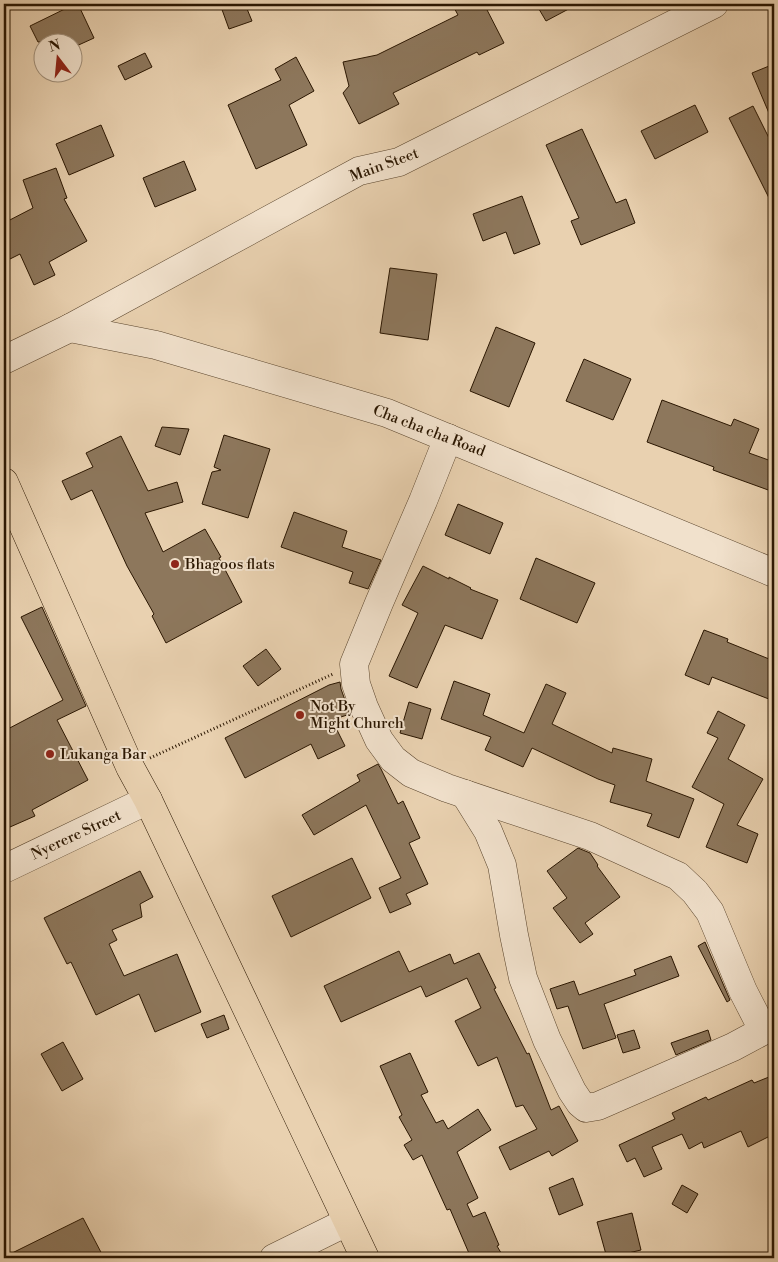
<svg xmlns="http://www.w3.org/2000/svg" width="778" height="1262" font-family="'Libre Bodoni',serif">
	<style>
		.building { fill: #8d775c; stroke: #2a1601 }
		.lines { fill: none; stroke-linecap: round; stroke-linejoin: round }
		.minor-casing { stroke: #5a452d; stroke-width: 29 }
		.major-casing { stroke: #2a1601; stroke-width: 29 }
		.path { stroke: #2a1601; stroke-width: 3; stroke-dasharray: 1 2.5; stroke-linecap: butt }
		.minor { stroke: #f1e1cc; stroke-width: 28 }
		.major { stroke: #e9d1b0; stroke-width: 28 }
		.poi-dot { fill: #8f2418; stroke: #f1e1cc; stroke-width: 2 }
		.labels { text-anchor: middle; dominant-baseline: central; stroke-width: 4; stroke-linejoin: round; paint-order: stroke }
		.street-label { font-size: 15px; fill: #2a1601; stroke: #f1e1cc }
		.poi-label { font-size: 15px; fill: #2a1601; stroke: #f1e1cc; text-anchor: start }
	</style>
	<rect width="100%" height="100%" fill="#e9d1b0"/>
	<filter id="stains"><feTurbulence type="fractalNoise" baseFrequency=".004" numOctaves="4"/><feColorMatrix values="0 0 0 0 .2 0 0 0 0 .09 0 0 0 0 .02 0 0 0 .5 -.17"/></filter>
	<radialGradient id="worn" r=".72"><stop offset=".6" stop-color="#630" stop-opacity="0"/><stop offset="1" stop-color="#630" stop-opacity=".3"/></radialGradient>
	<g class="building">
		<polygon points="75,4 78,4 94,38 72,48 72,42 38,42 30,26"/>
		<polygon points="220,4 245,4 252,21 229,29"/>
		<polygon points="452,4 484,4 504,43 479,55 477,52 393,93 399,104 359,124 343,93 349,86 343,62 377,55 458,15"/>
		<polygon points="536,4 578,4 546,21"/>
		<polygon points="145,53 152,67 125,80 118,66"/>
		<polygon points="296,57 314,91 289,105 307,145 256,169 228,105 281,80 275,69"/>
		<polygon points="774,64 774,125 752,73"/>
		<polygon points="695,105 708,132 655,159 641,131"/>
		<polygon points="753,106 774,148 774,208 729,118"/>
		<polygon points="101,125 114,156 69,175 56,144"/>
		<polygon points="582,129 616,203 626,199 635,223 581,245 571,221 579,218 546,145"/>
		<polygon points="184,161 196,190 155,207 143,178"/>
		<polygon points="56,168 67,198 64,199 87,241 49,262 55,275 34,285 20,254 4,262 4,223 33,208 23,180"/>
		<polygon points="522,196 540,244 514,254 506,232 483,241 473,214"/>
		<polygon points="390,268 437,274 428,340 380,333"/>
		<polygon points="496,327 535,343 509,407 470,391"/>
		<polygon points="584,359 631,379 613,420 566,401"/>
		<polygon points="662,400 731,426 734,419 759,429 749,453 774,462 774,483 771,491 713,470 714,467 647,442"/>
		<polygon points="162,427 189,429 180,455 155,446"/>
		<polygon points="224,435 270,449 248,518 202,504 212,472 221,470 214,467"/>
		<polygon points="121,436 148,491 177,482 183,502 145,513 163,552 205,529 221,557 219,558 242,602 166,643 152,616 154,614 127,566 92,490 71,500 62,481 93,467 86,453"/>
		<polygon points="458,504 503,523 490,554 445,535"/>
		<polygon points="294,512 347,531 342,547 381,560 368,589 349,583 353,572 281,547"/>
		<polygon points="536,558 595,583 577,623 520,599"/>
		<polygon points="423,566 449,579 449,577 471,588 470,589 498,600 482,639 445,625 417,688 389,676 418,613 402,605"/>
		<polygon points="42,607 86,706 57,720 88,780 32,810 35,816 10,827 4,812 4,731 63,700 21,617"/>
		<polygon points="704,630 728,639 727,642 774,661 774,701 712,677 709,685 685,675"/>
		<polygon points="266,649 281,669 258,686 243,666"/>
		<polygon points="454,681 490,694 483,715 524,733 546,684 566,693 552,724 612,753 613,748 652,759 646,781 694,799 679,838 647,826 652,814 610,802 615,785 598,779 532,748 523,767 485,750 491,737 441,719"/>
		<polygon points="340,682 341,689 350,714 332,720 345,746 318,759 311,744 245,778 225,738 329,685"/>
		<polygon points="409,702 431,709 422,739 400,733"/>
		<polygon points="718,711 745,725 728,759 763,779 737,825 758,834 747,863 706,847 724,804 692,787 718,738 707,733"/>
		<polygon points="378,764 381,769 398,804 403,801 420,838 409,843 428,884 406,894 411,904 390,913 379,888 401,878 366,805 314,835 302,815 360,781 357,775"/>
		<polygon points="578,848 590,853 598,865 597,866 620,897 585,923 593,934 580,943 553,908 567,898 547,871"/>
		<polygon points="352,858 371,898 291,937 272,896"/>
		<polygon points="140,871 153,897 140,904 142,917 112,930 117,940 109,944 124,976 177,954 201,1012 155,1032 139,994 96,1015 71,962 67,964 44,918"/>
		<polygon points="705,942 730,1000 727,1002 698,946"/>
		<polygon points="399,951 409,972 450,954 454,964 479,953 496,988 494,989 527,1054 529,1053 551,1110 559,1106 578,1141 552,1156 549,1151 510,1170 499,1147 537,1129 523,1105 516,1107 497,1057 478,1066 455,1021 481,1008 467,978 426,997 421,986 341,1022 324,986"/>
		<polygon points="671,956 679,976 604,1004 616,1038 583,1049 568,1006 557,1009 550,989 574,981 579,995 636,975 634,970"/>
		<polygon points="224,1015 229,1029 207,1038 201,1024"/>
		<polygon points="634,1030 640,1048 623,1053 617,1035"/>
		<polygon points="708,1030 711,1040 676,1055 671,1043"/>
		<polygon points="63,1042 83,1079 62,1091 41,1054"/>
		<polygon points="410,1053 428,1092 421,1095 436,1123 443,1120 448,1129 478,1109 491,1130 457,1152 478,1198 467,1204 473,1217 485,1212 499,1245 497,1246 504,1258 471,1258 450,1209 447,1210 422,1155 413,1160 404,1145 412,1140 399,1117 402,1115 380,1066"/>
		<polygon points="774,1075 774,1134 748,1147 741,1131 704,1148 702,1142 689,1149 682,1134 652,1147 662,1169 644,1177 635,1158 627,1162 619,1145 675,1119 672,1113 706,1097 708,1100 752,1080 754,1083"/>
		<polygon points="573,1178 583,1205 559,1215 549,1188"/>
		<polygon points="682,1185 698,1194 687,1213 672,1204"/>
		<polygon points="632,1213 641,1250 607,1258 597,1222"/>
		<polygon points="83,1218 104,1258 4,1258 4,1257"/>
	</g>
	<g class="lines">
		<g class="minor-casing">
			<g id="minor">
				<polyline points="70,328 156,345 387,413 774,573"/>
				<polyline points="4,360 70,328 359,171 399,162 714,4"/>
				<polyline points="448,438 423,501 379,603 354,664 356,684 364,707 379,740 393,759 411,773 447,788 590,836 678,876 695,892 710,912 743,991 763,1030"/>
				<polyline points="465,794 488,831 502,865 514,935 523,978 547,1040 572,1091 580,1103 586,1108 598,1106 733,1047 774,1025"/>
				<polyline points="4,869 148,800"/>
				<polyline points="274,1258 347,1222"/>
			</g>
		</g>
		<g class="major-casing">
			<polyline id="major" points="4,482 130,767 148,800 365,1258"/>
		</g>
		<polyline class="path" points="150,758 333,674"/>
		<use href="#minor" class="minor"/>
		<use href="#major" class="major"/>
	</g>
	<g class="poi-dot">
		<circle cx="175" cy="564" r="5"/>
		<circle cx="300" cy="715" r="5"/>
		<circle cx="50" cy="754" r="5"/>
	</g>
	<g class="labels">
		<g class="street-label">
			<text transform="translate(384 165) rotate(-20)">Main Steet</text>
			<text transform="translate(429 431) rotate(21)">Cha cha cha Road</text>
			<text transform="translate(76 835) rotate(-25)">Nyerere Street</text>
		</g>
		<g class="poi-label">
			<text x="185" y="564">Bhagoos flats</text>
			<text x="310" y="706">Not By<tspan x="310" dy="17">Might Church</tspan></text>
			<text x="60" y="754">Lukanga Bar</text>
		</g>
	</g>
	<rect width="778" height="1262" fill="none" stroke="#e9d1b0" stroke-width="20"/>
	<rect x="5" y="5" width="768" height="1252" fill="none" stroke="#2a1601" stroke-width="2.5"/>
	<rect x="10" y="10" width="758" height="1242" fill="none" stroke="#2a1601"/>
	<g transform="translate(58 58) rotate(344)"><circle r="24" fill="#f1e1cc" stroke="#a1907b"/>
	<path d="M0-4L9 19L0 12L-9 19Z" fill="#8f2418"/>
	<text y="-8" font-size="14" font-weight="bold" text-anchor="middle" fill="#2a1601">N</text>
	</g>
	<rect width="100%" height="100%" filter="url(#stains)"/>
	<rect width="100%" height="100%" fill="url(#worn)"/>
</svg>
